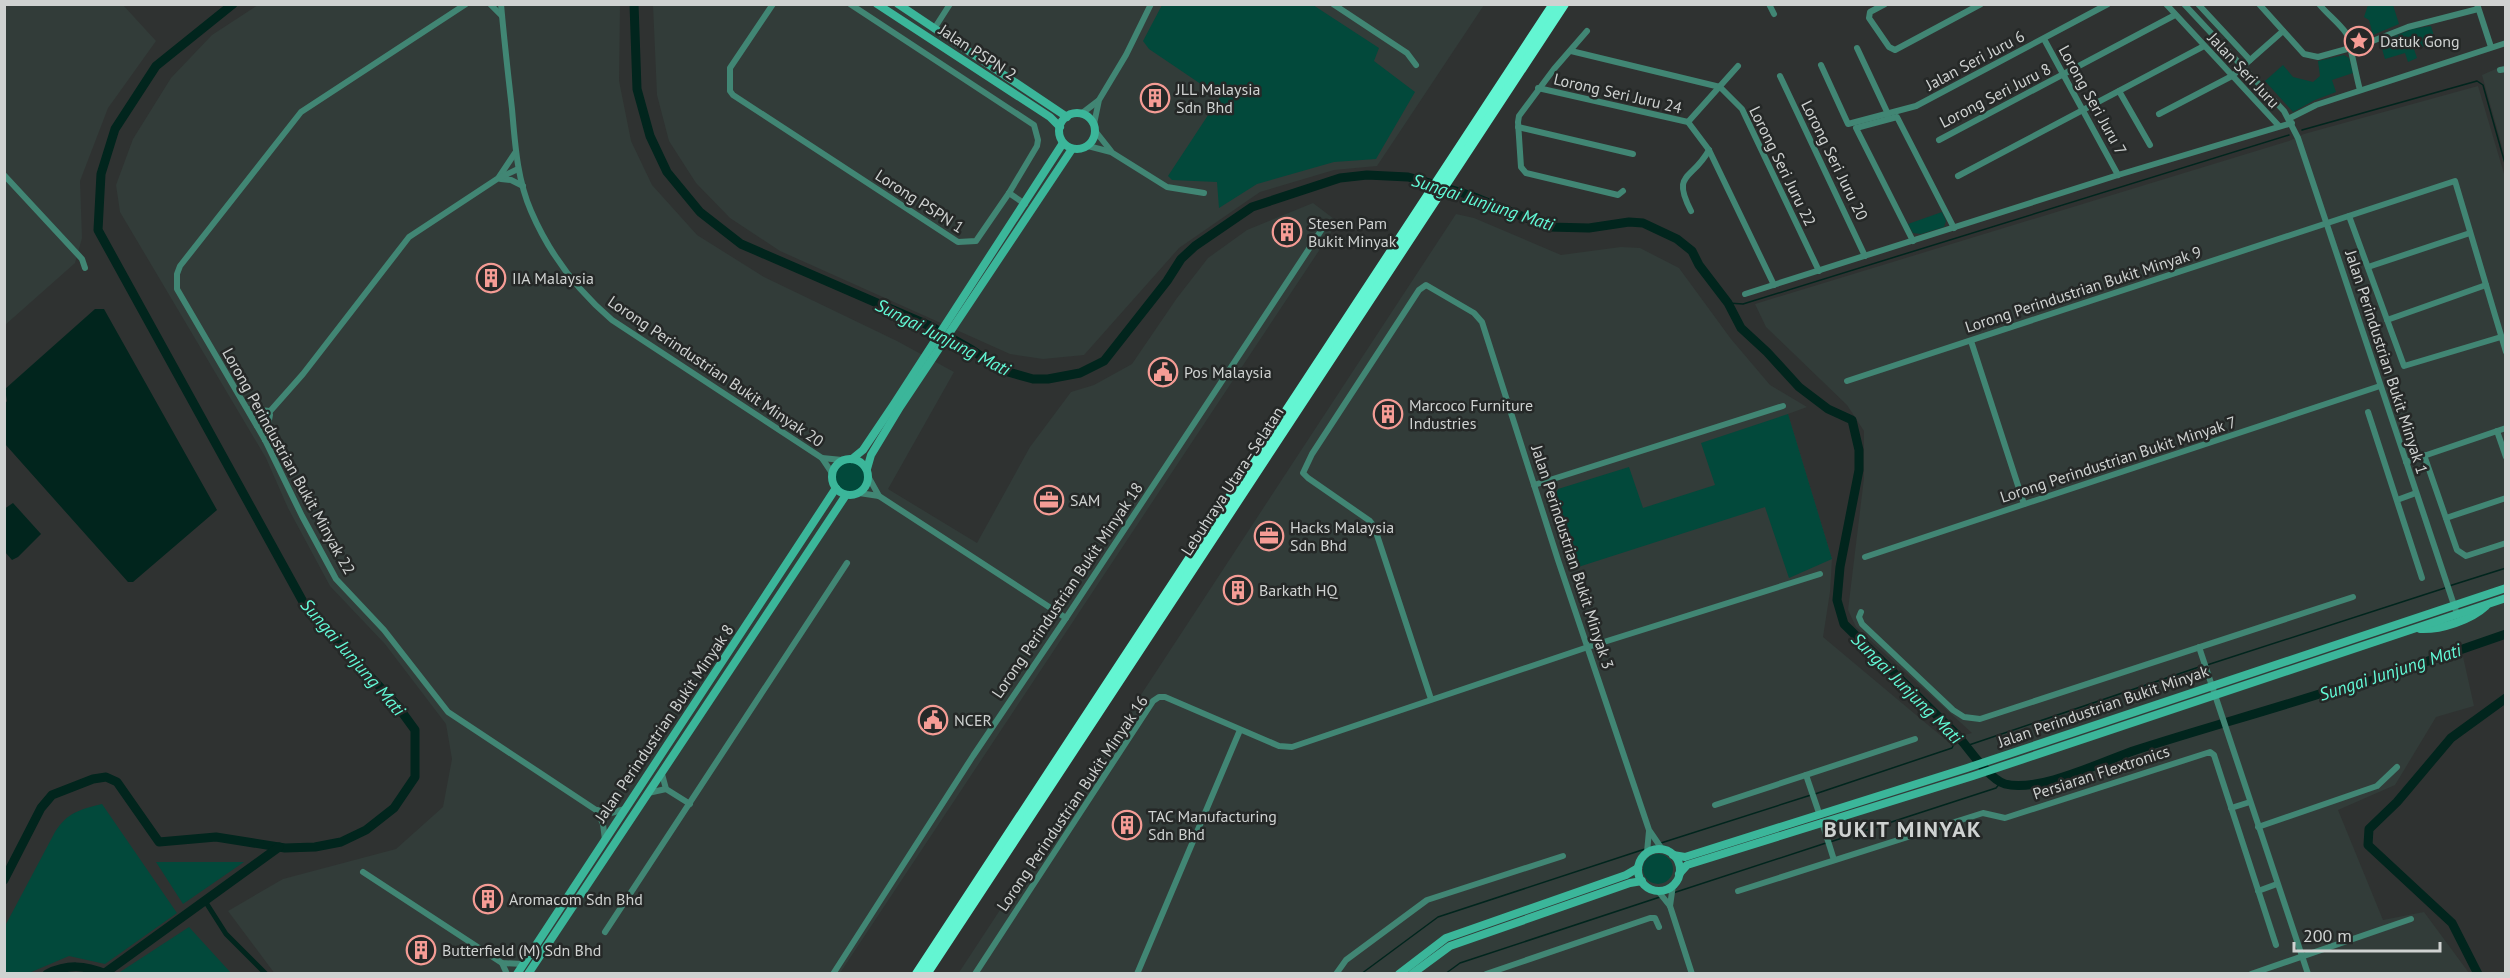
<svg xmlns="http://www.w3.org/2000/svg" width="2510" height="978" font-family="'PT Sans',sans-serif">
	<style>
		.built { fill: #323c39 }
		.green { fill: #02493b }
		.water { fill: #01251d }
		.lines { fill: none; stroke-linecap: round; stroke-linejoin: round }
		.stream { stroke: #01251d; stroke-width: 1.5 }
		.canal { stroke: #01251d; stroke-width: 5 }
		.river { stroke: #01251d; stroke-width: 9 }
		.street { stroke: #418674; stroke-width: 6 }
		.secondary { stroke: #3bb69a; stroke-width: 8 }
		.highway { stroke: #63f5d2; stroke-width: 10 }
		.labels { text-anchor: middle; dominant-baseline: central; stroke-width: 5; stroke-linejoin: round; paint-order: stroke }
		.poi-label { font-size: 16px; fill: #cfd2d1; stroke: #252827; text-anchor: start }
		.street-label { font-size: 16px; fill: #cfd2d1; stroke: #252827 }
		.water-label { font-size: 18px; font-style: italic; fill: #62fad7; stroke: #252827 }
		.district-label { font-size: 22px; font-weight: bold; letter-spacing: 1.5px; fill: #cfd2d1; stroke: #252827 }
	</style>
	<rect width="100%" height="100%" fill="#2f3231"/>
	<g class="built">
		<polygon points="5,5 123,5 156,41 108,108 80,181 82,238 75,263 5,325"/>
		<polygon points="258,5 620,5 619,81 631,141 652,185 697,235 764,277 897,341 954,372 888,489 977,543 1030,447 1071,392 1094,385 1132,364 1177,298 1208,258 1247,230 1313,203 1338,222 840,973 275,974 228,911 283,879 396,849 443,807 452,759 446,724 385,644 330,586 288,508 266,458 120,212 116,185 133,139 171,78 212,35"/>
		<polygon points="653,5 1484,5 1377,166 1334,170 1260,192 1179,248 1084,355 1043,359 1010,354 780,251 730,218 696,183 669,141 657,95"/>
		<polygon points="2505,65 2505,157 2482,75"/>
		<polygon points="2478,86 2505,177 2505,634 2462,652 2474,706 2436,717 2395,785 2338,810 2383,920 2424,912 2469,973 958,974 1456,214 1474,218 1561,255 1621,247 1640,248 1679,268 1731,339 1770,385 1807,407 1788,414 1832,559 1830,592 1823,637 1946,740 1972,733 1856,627 1848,610 1864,478 1864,431 1847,405 1766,327 1755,304 2289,141 2304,134"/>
	</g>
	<g class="green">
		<polygon points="1162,5 1313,5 1379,48 1374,61 1415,92 1376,159 1334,162 1257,184 1219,208 1217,182 1172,180 1168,176 1220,97 1149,49 1143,41"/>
		<polygon points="2368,5 2393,5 2399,24 2373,35 2369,20 2364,17"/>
		<polygon points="2431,26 2436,43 2414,49 2417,58 2408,62 2405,53 2385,59 2380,42 2412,29"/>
		<polygon points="2344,55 2349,58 2353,73 2332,80 2336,92 2315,100 2293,112 2265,81 2283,65 2293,77 2313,82 2320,76 2318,61"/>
		<polygon points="1942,212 1946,221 1944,227 1921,234 1913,233 1908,224"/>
		<polygon points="1788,414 1832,559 1789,578 1765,507 1572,569 1551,507 1558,489 1629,467 1643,508 1715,485 1701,443"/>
		<circle cx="850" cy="477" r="16"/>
		<path d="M 102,804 L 177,913 L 105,964 L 69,956 L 29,973 L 5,973 L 5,926 L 55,832 C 68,812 79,810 102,804 Z"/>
		<circle cx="1658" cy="869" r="15"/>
		<polygon points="156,862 244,862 183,904"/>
		<polygon points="189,927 231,973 120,972"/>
	</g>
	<g class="water">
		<polygon points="95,309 104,309 217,510 133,582 128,582 5,444 5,404 7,401 5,389"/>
		<polygon points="13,503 41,534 18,557 12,560 5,552 4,509"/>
	</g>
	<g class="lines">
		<g class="stream">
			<polyline points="2302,130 2477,81 2483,85 2506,167"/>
			<polyline points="1728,303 1743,304 2289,135"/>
			<polyline points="2449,586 2506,568"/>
			<polyline points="2207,665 2445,588"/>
			<polyline points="1966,746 2202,666"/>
			<polyline points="1815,794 1952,748 1958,736"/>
			<polyline points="1830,842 1996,788 2001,782"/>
			<polyline points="1661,843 1811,795"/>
			<polyline points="1673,893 1826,843"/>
			<polyline points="1361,974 1438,917 1645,849"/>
			<polyline points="1445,974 1460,963 1660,897"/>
		</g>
		<polyline class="canal" points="205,901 226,934 266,974"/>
		<g class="river">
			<path d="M 634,4 L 637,89 L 650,136 L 667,172 L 700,212 L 741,244 L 930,326 L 972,350 L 1001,370 L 1033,379 L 1048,379 L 1080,373 L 1104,361 L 1167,281 L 1181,259 L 1195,246 L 1252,207 L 1340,178 L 1367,175 L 1408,177 L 1423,181 L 1469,195 L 1549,227 L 1589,228 L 1629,222 L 1643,223 L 1677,239 L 1692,251 L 1699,265 L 1728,303 L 1741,328 L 1767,352 L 1799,387 L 1828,409 L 1852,420 L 1859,450 L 1859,470 L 1840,567 L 1837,600 L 1844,624 L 1958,736 C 1968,748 1990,780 2005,784 C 2039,793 2103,761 2136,750 C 2201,729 2267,711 2332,690 L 2339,691 L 2356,686 L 2506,634"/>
			<polyline points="4,880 41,808 52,795 93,779 106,777 117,782 159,842 216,837 285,848 315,847 341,842 366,830 394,808 415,777 415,730 396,704 307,609 98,230 101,174 115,129 156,66 233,4"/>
			<polyline points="105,973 279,847"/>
			<path d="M 47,974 C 67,964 85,965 106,974"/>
			<polyline points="2478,974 2452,923 2368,845 2369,829 2397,802 2451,738 2506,698"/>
		</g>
		<g class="street">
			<polyline points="466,4 301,112 180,266 177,274 177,289 265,440 302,516 336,579 384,630 448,712 596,810 611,813 625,809"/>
			<polyline points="490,4 502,16"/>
			<path d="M 501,4 C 504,39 508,74 512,109 C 515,143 517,179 531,211 C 549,253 578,291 612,320 L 822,458 L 832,473"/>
			<polyline points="773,4 730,68 730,91 733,95 958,242 976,241 1009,193 1037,146 1038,140 1034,125 850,4"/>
			<polyline points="1333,4 1407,53 1416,65"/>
			<polyline points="1769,4 1774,14"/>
			<polyline points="1885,4 1870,12 1869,18 1889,47 1895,50 1981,4"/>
			<polyline points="2166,4 2279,126"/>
			<polyline points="2184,4 2284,111 2298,138 2457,614"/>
			<polyline points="2198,4 2250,60"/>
			<polyline points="2259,4 2304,54 2318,57 2365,44 2408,27 2478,9"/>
			<path d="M 2319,4 C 2327,14 2339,23 2346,33 C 2349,37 2357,81 2360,90"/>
			<polyline points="2477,4 2491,47"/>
			<polyline points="934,29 950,4"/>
			<polyline points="1587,31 1554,69 1519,116 1518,122 1521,167 1526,173 1618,195 1623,191"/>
			<polyline points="2044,39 2118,175"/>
			<polyline points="1857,48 1888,114"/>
			<polyline points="1571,51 1720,87 1742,109 1819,271"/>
			<polyline points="1821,65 1848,124 1916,106 2108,4"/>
			<polyline points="2500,70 2506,69"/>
			<polyline points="1780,76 1865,256"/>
			<polyline points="1538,88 1688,122 1709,150 1774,285"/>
			<polyline points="2119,91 2150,145"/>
			<polyline points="1081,114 1098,101"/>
			<polyline points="2159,114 2232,76 2283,31"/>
			<polyline points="2290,118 2316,105 2506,43"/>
			<polyline points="1688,122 1738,66"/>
			<polyline points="1094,124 1099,100 1126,55 1151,4"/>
			<polyline points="1518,127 1633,154"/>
			<polyline points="1096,132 1111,151"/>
			<polyline points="1939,140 2175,15"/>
			<polyline points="1088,146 1111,152 1167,187 1204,193"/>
			<polyline points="4,175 82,259 85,268"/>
			<polyline points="1958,176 2204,46"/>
			<polyline points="499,177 515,153"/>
			<polyline points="501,179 511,180 523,186"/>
			<polyline points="1009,193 1025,204"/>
			<path d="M 1691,211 C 1671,172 1692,181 1709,150"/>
			<polyline points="2349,216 2404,366 2501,337"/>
			<polyline points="1913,241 1856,128 1897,117 1954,228"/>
			<polyline points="2368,267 2470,233"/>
			<polyline points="1745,294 2118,175 2292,123"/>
			<polyline points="2387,320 2486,285"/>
			<polyline points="1971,341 2024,504"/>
			<polyline points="1847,381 2455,181 2506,352"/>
			<polyline points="248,409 270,411"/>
			<polyline points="2368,412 2422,578"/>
			<polyline points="257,426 303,374 409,237 497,179 518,169"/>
			<polyline points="2497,431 2506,457"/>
			<polyline points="265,440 270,415"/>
			<polyline points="2424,455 2457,550 2466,556 2506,543"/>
			<polyline points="822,458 842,460"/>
			<polyline points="2406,462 2506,428"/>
			<polyline points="869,478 879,496"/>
			<polyline points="1534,485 1783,406"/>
			<polyline points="859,493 879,496 1066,618"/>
			<polyline points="2397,500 2416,493"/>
			<polyline points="2446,518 2506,498"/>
			<polyline points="1865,557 2380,386"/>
			<polyline points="1861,612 1859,617 1862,624 1953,710 1964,717 1980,719 2353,597"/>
			<polyline points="2199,647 2308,974"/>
			<polyline points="1431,699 1374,526 1370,521 1308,478 1303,473 1312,454 1419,290 1426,285 1474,313 1482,322 1558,560 1649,830 1662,849"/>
			<polyline points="662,774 666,789 690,804"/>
			<polyline points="1806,775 1819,813"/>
			<polyline points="648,793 666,789"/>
			<polyline points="1715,805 1915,739"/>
			<polyline points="2231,808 2250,802"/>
			<polyline points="597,810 603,824 605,840"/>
			<polyline points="1822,822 1834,860"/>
			<polyline points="2258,827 2377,786 2397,767"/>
			<polyline points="1647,852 1649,831"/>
			<polyline points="363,872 502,963 523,964"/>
			<polyline points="1658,891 1670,906 1692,974"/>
			<polyline points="1738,891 1983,813 2005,818 2210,752 2214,755 2276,945"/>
			<polyline points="2258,891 2277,884"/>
			<polyline points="1670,906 1673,885"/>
			<polyline points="605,932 847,563"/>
			<polyline points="502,963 507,974"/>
			<polyline points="833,974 973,756 1066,618 1326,223"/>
			<polyline points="975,974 1153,701 1159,697 1165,697 1279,746 1292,747 1588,647 1820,574"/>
			<polyline points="1137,974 1240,730"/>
			<polyline points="1336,974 1346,960 1427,900 1563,856"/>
			<polyline points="1486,974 1650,918 1655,918 1659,927"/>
			<polyline points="2251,974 2411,919"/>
		</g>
		<g class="secondary">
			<polyline points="877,4 1050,117 1060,127"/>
			<polyline points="898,4 1067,117"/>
			<circle cx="1077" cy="131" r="18"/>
			<circle cx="850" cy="477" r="18"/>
			<polyline points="852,459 863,450 894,404 1063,143"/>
			<polyline points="867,469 871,455 900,407 1072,149"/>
			<path d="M 2420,629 C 2441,630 2471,620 2486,606"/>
			<circle cx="1659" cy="870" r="21"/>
			<polyline points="1673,855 1685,857 1967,768 2506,588"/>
			<polyline points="1679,874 1687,865 1973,776 2506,598"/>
			<polyline points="517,974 836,488"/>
			<polyline points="528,974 846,495"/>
			<polyline points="1399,974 1446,938 1626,875 1638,868"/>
			<polyline points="1412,974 1450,946 1630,883 1642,881"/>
		</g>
		<g class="highway">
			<polyline points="917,974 1554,4"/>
			<polyline points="926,974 1564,4"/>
		</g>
	</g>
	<defs>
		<g id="sight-ring" transform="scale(1.5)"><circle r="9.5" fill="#252827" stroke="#f59c95" stroke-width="1.5"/><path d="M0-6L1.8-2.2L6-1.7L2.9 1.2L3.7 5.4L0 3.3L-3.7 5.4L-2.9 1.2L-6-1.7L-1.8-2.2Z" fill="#f59c95"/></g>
		<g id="building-ring" transform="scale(1.5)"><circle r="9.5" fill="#252827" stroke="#f59c95" stroke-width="1.5"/><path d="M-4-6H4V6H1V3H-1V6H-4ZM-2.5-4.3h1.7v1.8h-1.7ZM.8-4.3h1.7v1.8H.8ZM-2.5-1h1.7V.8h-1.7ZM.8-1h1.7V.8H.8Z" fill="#f59c95"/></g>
		<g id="civic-ring" transform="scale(1.5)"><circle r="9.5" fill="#252827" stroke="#f59c95" stroke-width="1.5"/><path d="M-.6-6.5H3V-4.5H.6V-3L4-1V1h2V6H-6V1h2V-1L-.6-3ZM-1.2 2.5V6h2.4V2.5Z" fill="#f59c95"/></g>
		<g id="office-ring" transform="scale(1.5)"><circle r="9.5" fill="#252827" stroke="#f59c95" stroke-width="1.5"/><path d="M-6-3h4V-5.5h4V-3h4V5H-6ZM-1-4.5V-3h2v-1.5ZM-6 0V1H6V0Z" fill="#f59c95"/></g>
	</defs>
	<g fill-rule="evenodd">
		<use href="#sight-ring" x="2359" y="41"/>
		<use href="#building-ring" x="1155" y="98"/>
		<use href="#building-ring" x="1287" y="232"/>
		<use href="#building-ring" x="491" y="278"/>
		<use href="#civic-ring" x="1163" y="372"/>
		<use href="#building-ring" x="1388" y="414"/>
		<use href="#office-ring" x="1049" y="500"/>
		<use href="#office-ring" x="1269" y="536"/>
		<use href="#building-ring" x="1238" y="590"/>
		<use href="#civic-ring" x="933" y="720"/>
		<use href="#building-ring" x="1127" y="825"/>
		<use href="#building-ring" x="488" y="899"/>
		<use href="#building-ring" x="421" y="950"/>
	</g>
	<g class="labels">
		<g class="poi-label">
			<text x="2380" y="41">Datuk Gong</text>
			<text x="1176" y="89">JLL Malaysia<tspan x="1176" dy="18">Sdn Bhd</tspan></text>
			<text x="1308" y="223">Stesen Pam<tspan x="1308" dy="18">Bukit Minyak</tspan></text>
			<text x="512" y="278">IIA Malaysia</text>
			<text x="1184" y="372">Pos Malaysia</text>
			<text x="1409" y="405">Marcoco Furniture<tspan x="1409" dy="18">Industries</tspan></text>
			<text x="1070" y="500">SAM</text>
			<text x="1290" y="527">Hacks Malaysia<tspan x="1290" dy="18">Sdn Bhd</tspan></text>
			<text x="1259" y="590">Barkath HQ</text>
			<text x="954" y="720">NCER</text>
			<text x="1148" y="816">TAC Manufacturing<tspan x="1148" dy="18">Sdn Bhd</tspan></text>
			<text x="509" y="899">Aromacom Sdn Bhd</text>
			<text x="442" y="950">Butterfield (M) Sdn Bhd</text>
		</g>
		<g class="street-label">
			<text transform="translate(978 52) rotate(33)">Jalan PSPN 2</text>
			<text transform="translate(1975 60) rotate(-28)">Jalan Seri Juru 6</text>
			<text transform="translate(2244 70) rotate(47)">Jalan Seri Juru</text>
			<text transform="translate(1618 93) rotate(13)">Lorong Seri Juru 24</text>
			<text transform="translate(1995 95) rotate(-27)">Lorong Seri Juru 8</text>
			<text transform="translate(2093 100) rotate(61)">Lorong Seri Juru 7</text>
			<text transform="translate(1835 160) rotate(64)">Lorong Seri Juru 20</text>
			<text transform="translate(1783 166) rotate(64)">Lorong Seri Juru 22</text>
			<text transform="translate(920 201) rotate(33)">Lorong PSPN 1</text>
			<text transform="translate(2083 289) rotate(-18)">Lorong Perindustrian Bukit Minyak 9</text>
			<text transform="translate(2387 362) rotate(72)">Jalan Perindustrian Bukit Minyak 1</text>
			<text transform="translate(716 371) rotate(34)">Lorong Perindustrian Bukit Minyak 20</text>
			<text transform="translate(2118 459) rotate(-18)">Lorong Perindustrian Bukit Minyak 7</text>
			<text transform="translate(289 461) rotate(61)">Lorong Perindustrian Bukit Minyak 22</text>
			<text transform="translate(1232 481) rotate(-57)">Lebuhraya Utara–Selatan</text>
			<text transform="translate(1573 557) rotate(72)">Jalan Perindustrian Bukit Minyak 3</text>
			<text transform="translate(1067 590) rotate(-56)">Lorong Perindustrian Bukit Minyak 18</text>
			<text transform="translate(2103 706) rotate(-19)">Jalan Perindustrian Bukit Minyak</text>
			<text transform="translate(664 723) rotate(-56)">Jalan Perindustrian Bukit Minyak 8</text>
			<text transform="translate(2101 772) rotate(-18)">Persiaran Flextronics</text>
			<text transform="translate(1072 803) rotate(-56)">Lorong Perindustrian Bukit Minyak 16</text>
		</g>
		<g class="water-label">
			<text transform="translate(1483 202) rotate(18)">Sungai Junjung Mati</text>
			<text transform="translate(943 337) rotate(27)">Sungai Junjung Mati</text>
			<text transform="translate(353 657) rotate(49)">Sungai Junjung Mati</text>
			<text transform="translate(2390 672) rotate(-18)">Sungai Junjung Mati</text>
			<text transform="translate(1907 688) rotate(45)">Sungai Junjung Mati</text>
		</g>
		<g class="district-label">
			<text x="1903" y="829">BUKIT MINYAK</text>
		</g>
	</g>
	<rect width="2510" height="978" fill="none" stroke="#cfd2d1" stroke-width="12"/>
	<path d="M2294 942v9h146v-9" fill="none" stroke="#cfd2d1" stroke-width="3"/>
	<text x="2303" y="942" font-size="18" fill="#cfd2d1" stroke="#252827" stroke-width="4.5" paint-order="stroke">200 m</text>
</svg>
